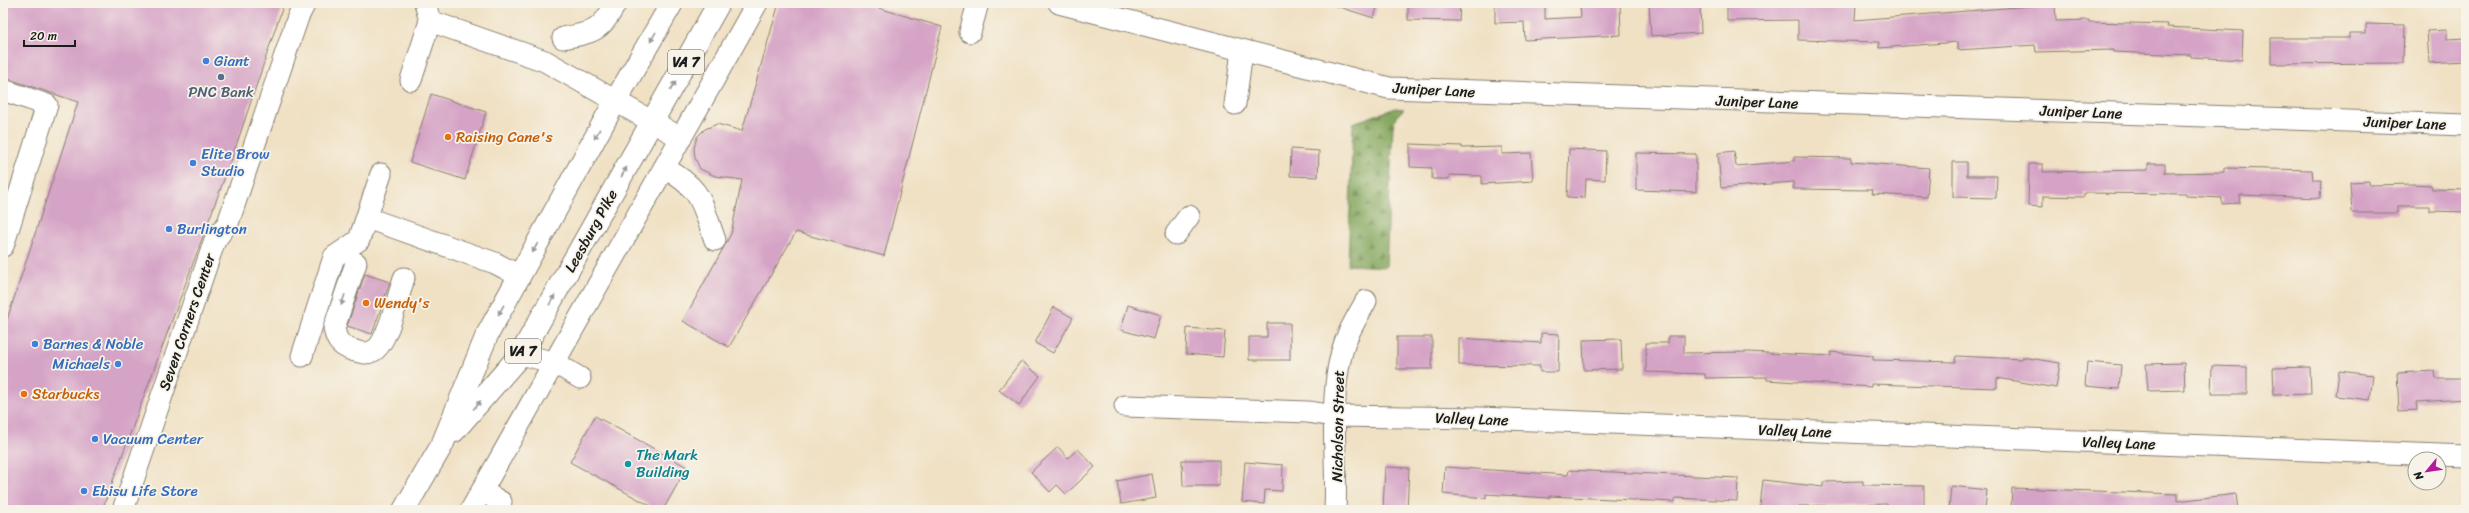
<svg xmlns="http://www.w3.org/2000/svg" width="2469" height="513" font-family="Sriracha,sans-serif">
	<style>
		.forest { fill: url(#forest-firs); stroke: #4e603b }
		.building { fill: #d5a3c6 }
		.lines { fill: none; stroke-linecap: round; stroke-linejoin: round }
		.minor-casing { stroke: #867e70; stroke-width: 23 }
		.major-casing { stroke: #867e70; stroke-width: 24 }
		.minor { stroke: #fff; stroke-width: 21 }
		.major { stroke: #fff; stroke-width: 22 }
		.oneway { fill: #999 }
		.shop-dot { fill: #3f7fe0; stroke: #f7f3e8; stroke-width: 1.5 }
		.service-dot { fill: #5c6f8a; stroke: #f7f3e8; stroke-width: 1.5 }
		.food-dot { fill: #e8710a; stroke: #f7f3e8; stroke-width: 1.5 }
		.culture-dot { fill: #0f9aa8; stroke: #f7f3e8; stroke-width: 1.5 }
		.labels { text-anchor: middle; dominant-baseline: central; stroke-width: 3.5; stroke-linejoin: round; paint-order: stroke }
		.shield { fill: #f7f3e8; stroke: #5e5c59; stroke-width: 1 }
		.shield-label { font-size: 14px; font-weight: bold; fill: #1c1c1c }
		.shop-label { font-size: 15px; fill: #366cbe; stroke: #f7f3e8; text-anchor: start }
		.street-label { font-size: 15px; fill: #1c1c1c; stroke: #f7f3e8 }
		.service-label { font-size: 15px; fill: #4e5e75; stroke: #f7f3e8 }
		.food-label { font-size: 15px; fill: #c56008; stroke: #f7f3e8; text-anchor: start }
		.culture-label { font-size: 15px; fill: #0d838f; stroke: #f7f3e8; text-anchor: start }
	</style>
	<defs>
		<pattern id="forest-firs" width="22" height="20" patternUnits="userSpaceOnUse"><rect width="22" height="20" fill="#81a55a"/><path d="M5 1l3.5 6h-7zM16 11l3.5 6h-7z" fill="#69864a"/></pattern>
	</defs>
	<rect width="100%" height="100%" fill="#f7f3e8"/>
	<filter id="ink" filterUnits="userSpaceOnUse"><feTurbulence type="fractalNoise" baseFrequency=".025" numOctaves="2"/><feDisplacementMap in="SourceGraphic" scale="8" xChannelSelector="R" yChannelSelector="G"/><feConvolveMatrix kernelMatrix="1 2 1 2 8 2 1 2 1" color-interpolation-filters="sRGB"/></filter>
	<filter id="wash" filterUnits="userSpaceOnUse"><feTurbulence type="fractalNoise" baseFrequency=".012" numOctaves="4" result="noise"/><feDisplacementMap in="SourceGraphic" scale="16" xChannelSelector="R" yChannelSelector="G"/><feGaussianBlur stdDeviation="0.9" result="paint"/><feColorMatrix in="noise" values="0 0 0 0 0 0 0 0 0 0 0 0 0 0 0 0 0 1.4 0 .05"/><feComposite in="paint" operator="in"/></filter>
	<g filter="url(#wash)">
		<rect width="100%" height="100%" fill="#f0e1c4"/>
		<polygon class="forest" points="1396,108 1404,109 1396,117 1393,127 1386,267 1348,265 1353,123"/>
		<g id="blocks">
			<g class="building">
				<polygon points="3,3 284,3 233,155 102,510 3,510 3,332 78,102 3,77"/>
				<polygon points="779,3 862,3 942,27 884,256 796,232 729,347 683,321 731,234 742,180 715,176 700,169 695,158 694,148 697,137 705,129 717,124 742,131"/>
				<polygon points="1337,3 1378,3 1374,18 1336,6"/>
				<polygon points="1408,3 1460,3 1459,21 1408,20"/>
				<polygon points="1495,3 1545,3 1545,19 1581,17 1580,6 1620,4 1621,35 1525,40 1524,22 1495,23"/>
				<polygon points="1700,3 1701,33 1651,36 1649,5"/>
				<polygon points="1727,3 1856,3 1855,20 2055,4 2056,21 2089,20 2089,22 2168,24 2167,27 2243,31 2242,60 2191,57 2191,55 2113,52 2113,50 2036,52 2035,45 1958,50 1958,42 1879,48 1879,42 1798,40 1798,20 1727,21"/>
				<polygon points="2366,24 2404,25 2403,63 2271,64 2271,38 2350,38 2350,33 2366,33"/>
				<polygon points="2447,30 2447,39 2466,38 2466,61 2429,63 2427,31"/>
				<polygon points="431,94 486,112 465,180 410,162"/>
				<polygon points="1410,144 1462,146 1462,148 1502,147 1502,154 1531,153 1533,181 1482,184 1482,176 1449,175 1449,179 1432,179 1432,168 1410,167"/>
				<polygon points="1291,149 1319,151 1318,177 1290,176"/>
				<polygon points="1569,149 1606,151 1605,180 1586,179 1585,198 1567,197"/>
				<polygon points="1734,151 1736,166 1794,161 1794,157 1851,158 1851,162 1929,168 1927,197 1872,194 1873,190 1793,189 1793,182 1721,188 1718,153"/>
				<polygon points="1636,153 1696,154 1696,192 1636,190"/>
				<polygon points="1953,162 1967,162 1967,176 1997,176 1996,198 1953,197"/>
				<polygon points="2029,164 2043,164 2043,172 2148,170 2148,164 2165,164 2165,173 2225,172 2225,168 2312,170 2313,180 2321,180 2320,198 2240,195 2239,203 2222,204 2222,198 2186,196 2186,194 2084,193 2084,197 2043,196 2043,207 2028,206"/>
				<polygon points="2369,181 2369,185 2413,184 2431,185 2432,189 2466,190 2466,212 2430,211 2430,206 2397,206 2397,213 2352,213 2350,182"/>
				<polygon points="365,274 390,282 372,334 347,326"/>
				<polygon points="1128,305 1161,315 1154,339 1121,330"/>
				<polygon points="1054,307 1073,318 1053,353 1035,343"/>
				<polygon points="1267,323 1290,323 1290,360 1249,360 1249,337 1267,337"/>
				<polygon points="1187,328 1225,331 1223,357 1186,354"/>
				<polygon points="1541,333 1559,334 1558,372 1540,372 1540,366 1459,365 1459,338 1541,343"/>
				<polygon points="1668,336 1684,336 1684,353 1747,352 1831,356 1831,352 1873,356 1873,360 1955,362 1956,356 2022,359 2022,357 2060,363 2056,388 1997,378 1997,388 1871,384 1871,387 1767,380 1767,377 1705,378 1705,374 1646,372 1646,343 1668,343"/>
				<rect x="1397" y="337" width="35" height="32"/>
				<polygon points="1621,339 1622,369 1584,370 1583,340"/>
				<polygon points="1021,361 1040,376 1019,405 999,390"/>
				<polygon points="2087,362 2121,365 2119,389 2085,386"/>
				<polygon points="2184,363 2185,390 2148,391 2146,364"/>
				<polygon points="2212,366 2247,367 2247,394 2211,394"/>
				<polygon points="2310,367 2311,394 2274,395 2273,368"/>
				<polygon points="2339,371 2373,375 2370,400 2336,396"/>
				<polygon points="2435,371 2436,379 2466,379 2466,399 2416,402 2417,410 2399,411 2397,373"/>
				<polygon points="595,416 687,467 663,510 658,510 570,462"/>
				<polygon points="1058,447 1068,458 1078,449 1095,467 1066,494 1057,485 1050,492 1031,472"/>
				<polygon points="1182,460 1219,460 1219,486 1183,486"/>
				<polygon points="1245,462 1283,465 1282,491 1265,490 1264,504 1242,502"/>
				<polygon points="1385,467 1409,468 1407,510 1383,509"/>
				<polygon points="1445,467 1568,475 1569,470 1738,478 1737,501 1675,498 1675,502 1549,496 1549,498 1486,494 1486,498 1454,495 1443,494"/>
				<polygon points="1152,474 1156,498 1121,504 1117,481"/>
				<polygon points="1763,480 1823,487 1823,482 1863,481 1863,485 1924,486 1924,510 1887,510 1887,504 1799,506 1799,510 1760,507"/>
				<polygon points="1951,486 1987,490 1985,510 1949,510"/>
				<polygon points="2012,488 2177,494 2177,501 2236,494 2238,510 2177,510 2177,504 2177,510 2011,510"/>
			</g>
		</g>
	</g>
	<g filter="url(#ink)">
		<use href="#blocks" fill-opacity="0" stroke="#867e70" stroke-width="1"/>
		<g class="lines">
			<g class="minor-casing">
				<g id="minor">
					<polyline points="425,3 430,21"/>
					<polyline points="1059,3 1389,88 2466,125"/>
					<polyline points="970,32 978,3"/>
					<path d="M 563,38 C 595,32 600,32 616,3"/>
					<polyline points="411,80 430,21 545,61 681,138"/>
					<polyline points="3,90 47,105 3,246"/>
					<polyline points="1235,104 1242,51"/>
					<path d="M 664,168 C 703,189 701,202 715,240"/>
					<polyline points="367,218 495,263 520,276"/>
					<polyline points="1176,234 1189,216"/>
					<path d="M 356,263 L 334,328 C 336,340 340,346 352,350 C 360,352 365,355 373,351 C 387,345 399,293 404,278"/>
					<polyline points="521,354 555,363 580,378"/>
					<polyline points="302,356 334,257 359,240 381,174"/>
					<polyline points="1125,406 1308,412 1335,416 1479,418 2466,456"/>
					<polyline points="482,491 501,502"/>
					<polyline points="123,510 215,240 228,223 298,17 305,3"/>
					<polyline points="471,510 757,3"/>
					<path d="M 1335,510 C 1338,457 1327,392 1345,342 C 1350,328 1359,314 1366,301"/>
				</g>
			</g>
			<g class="major-casing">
				<g id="major">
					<polyline points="454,431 521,354 719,3"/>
					<polyline points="404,510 442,445 487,335 616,100 672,3"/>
				</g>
			</g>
			<use href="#minor" class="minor"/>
			<use href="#major" class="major"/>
		</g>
		<defs><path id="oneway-solid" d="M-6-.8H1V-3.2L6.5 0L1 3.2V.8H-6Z"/></defs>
		<g class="oneway">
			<use href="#oneway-solid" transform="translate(653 37) rotate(120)"/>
			<use href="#oneway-solid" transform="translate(673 86) rotate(-60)"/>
			<use href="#oneway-solid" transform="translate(597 134) rotate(119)"/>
			<use href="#oneway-solid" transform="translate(624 172) rotate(-61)"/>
			<use href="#oneway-solid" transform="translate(535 248) rotate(119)"/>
			<use href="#oneway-solid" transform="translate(343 300) rotate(109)"/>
			<use href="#oneway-solid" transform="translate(552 300) rotate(-61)"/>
			<use href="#oneway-solid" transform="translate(501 310) rotate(119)"/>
			<use href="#oneway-solid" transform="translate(477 405) rotate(-49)"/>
		</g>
	</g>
	<g class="shop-dot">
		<circle cx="206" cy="61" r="4"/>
		<circle cx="193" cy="163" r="4"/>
		<circle cx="169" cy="229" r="4"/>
		<circle cx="35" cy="344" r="4"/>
		<circle cx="118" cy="364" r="4"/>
		<circle cx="95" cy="439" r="4"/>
		<circle cx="84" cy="491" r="4"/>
	</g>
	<circle class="service-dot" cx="221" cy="77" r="4"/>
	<g class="food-dot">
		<circle cx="448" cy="137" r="4"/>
		<circle cx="366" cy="303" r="4"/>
		<circle cx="24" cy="394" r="4"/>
	</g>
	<circle class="culture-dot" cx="628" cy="464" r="4"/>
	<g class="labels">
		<g class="shield">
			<rect x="668" y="50" width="36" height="24" rx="3"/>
			<rect x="505" y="339" width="36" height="24" rx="3"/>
		</g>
		<g class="shield-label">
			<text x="686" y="62">VA 7</text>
			<text x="523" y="351">VA 7</text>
		</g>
		<g class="shop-label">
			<text x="214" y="61">Giant</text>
			<text x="201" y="154">Elite Brow<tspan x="201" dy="17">Studio</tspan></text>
			<text x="177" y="229">Burlington</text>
			<text x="43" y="344">Barnes &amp; Noble</text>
			<text x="110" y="364" text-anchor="end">Michaels</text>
			<text x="103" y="439">Vacuum Center</text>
			<text x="92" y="491">Ebisu Life Store</text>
		</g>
		<g class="street-label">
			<text transform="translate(1434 90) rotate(3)">Juniper Lane</text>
			<text transform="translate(1757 102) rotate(2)">Juniper Lane</text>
			<text transform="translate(2081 112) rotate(2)">Juniper Lane</text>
			<text transform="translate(2405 123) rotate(2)">Juniper Lane</text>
			<text transform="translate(591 231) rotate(-61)">Leesburg Pike</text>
			<text transform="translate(187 322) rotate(-71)">Seven Corners Center</text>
			<text transform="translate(1472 419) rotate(2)">Valley Lane</text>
			<text transform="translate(1338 426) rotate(-89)">Nicholson Street</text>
			<text transform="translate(1795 431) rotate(2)">Valley Lane</text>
			<text transform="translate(2119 443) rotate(2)">Valley Lane</text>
		</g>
		<g class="service-label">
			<text x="221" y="92">PNC Bank</text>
		</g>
		<g class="food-label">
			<text x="456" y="137">Raising Cane's</text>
			<text x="374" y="303">Wendy's</text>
			<text x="32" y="394">Starbucks</text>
		</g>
		<g class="culture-label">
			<text x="636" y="455">The Mark<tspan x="636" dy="17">Building</tspan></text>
		</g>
	</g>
	<rect width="2469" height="513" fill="none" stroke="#f7f3e8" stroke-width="16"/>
	<g transform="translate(2427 471) rotate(241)"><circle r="19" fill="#f7f3e8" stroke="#9f9d96"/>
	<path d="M0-3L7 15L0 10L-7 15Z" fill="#b5179e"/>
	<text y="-6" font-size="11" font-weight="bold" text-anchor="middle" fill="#1c1c1c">N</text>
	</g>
	<path d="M24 40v6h51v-6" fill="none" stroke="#1c1c1c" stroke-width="2"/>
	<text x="30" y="40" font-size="12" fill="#1c1c1c" stroke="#f7f3e8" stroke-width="3" paint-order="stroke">20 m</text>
</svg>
